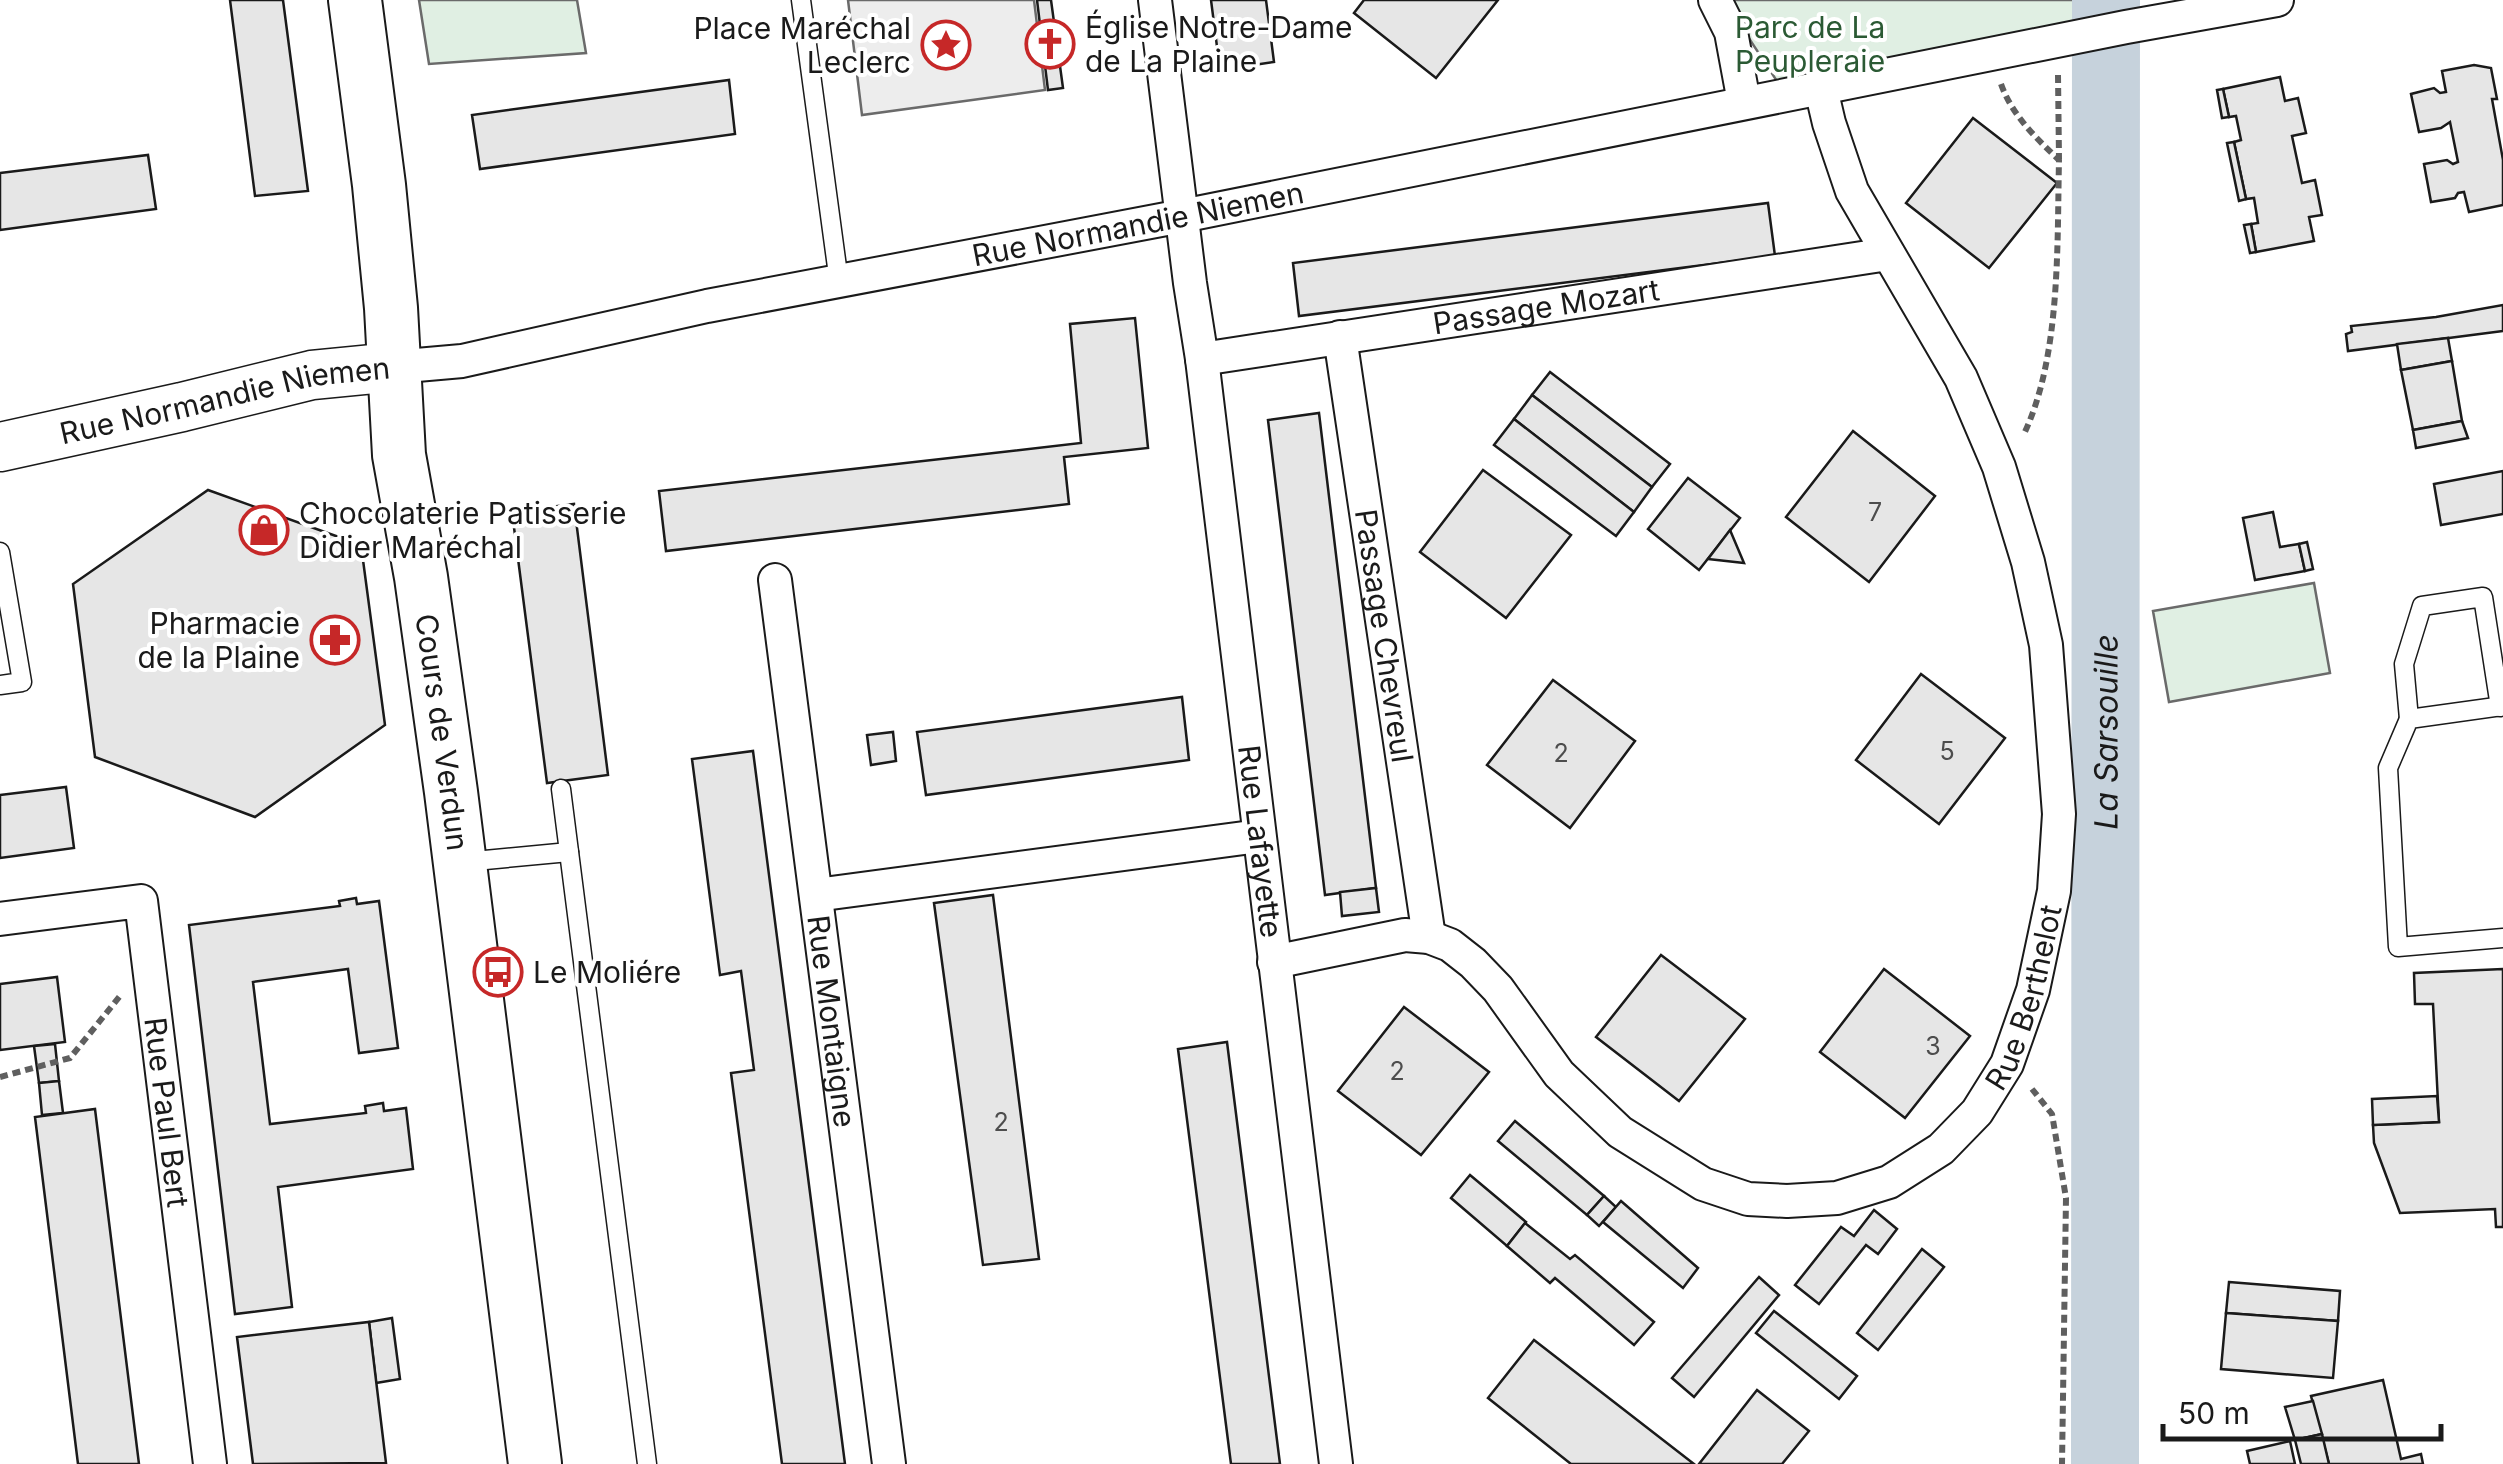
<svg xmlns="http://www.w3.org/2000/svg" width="2503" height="1464" font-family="Inter,sans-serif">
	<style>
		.green { fill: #e0efe3; stroke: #6a6a6a; stroke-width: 2.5 }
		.parking { fill: #ededed; stroke: #6a6a6a; stroke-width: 2.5 }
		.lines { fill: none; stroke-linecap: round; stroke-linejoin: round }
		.river { stroke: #c6d2dc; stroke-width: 68 }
		.building { fill: #e6e6e6; stroke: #1a1a1a; stroke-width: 2.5 }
		.lane-casing { stroke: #1a1a1a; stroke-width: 21 }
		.street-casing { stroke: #1a1a1a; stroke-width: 36 }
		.secondary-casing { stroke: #1a1a1a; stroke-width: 51 }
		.primary-casing { stroke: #1a1a1a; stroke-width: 56 }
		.path { stroke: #5f5f5f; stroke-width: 6; stroke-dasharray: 8 5; stroke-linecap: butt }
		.lane { stroke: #fff; stroke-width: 18 }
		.street { stroke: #fff; stroke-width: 32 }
		.secondary { stroke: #fff; stroke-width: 48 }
		.primary { stroke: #fff; stroke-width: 52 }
		.labels { text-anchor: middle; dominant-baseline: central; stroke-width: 8; stroke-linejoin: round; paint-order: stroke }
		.number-label { font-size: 25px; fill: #4d4d4d }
		.poi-label { font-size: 30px; fill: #1a1a1a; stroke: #fff; text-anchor: start }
		.park-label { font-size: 30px; fill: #2b5a34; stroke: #fff }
		.street-label { font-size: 30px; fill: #1a1a1a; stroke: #fff }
		.water-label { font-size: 32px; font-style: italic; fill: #1a1a1a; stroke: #fff }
	</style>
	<rect width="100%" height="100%" fill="#fff"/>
	<g class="green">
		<polygon points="419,0 577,0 586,53 429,64"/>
		<polygon points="1724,0 2078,0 2073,38 1786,95"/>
		<polygon points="2314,583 2330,673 2169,702 2153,611"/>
	</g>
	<polygon class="parking" points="848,0 1034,0 1045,90 862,115"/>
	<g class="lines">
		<path class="river" id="s1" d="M 2105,1464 L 2106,0"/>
	</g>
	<g class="building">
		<polygon points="230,0 283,0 308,191 255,196"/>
		<polygon points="1037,0 1051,0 1063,88 1048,90"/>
		<polygon points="1211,0 1266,0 1274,62 1220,70"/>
		<polygon points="1364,0 1498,0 1436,78 1354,13"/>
		<polygon points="2474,65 2491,68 2497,99 2492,99 2503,160 2503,205 2469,212 2464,192 2458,193 2455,198 2431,202 2424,164 2447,160 2453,164 2458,162 2450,122 2441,128 2419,132 2411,94 2434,88 2440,93 2446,92 2442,71"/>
		<polygon points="2280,77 2285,101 2298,98 2306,133 2292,136 2302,183 2315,180 2322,215 2309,217 2314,241 2256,252 2251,224 2258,223 2254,198 2246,199 2234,142 2241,140 2236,116 2229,117 2223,89"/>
		<polygon points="729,80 735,134 480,169 472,115"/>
		<polygon points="2223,89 2229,117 2222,118 2217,90"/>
		<polygon points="1973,118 2057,183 1989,268 1906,203"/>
		<polygon points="2234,142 2246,199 2239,201 2227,143"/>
		<polygon points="148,155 156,209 0,230 0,173"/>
		<polygon points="1768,203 1775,256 1299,316 1293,263"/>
		<polygon points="2251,224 2256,252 2250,253 2244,225"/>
		<polygon points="2503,305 2503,331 2348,351 2346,334 2352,332 2351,326 2436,317"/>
		<polygon points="1135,318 1148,448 1064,457 1069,504 666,551 659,491 1081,443 1070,324"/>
		<polygon points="2448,338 2452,361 2401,370 2397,344"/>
		<polygon points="2452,361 2462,421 2413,430 2401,370"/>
		<polygon points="1550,372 1670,464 1652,487 1532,395"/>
		<polygon points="1532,395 1652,487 1634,512 1514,419"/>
		<polygon points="1319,413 1376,888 1325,895 1268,420"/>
		<polygon points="1514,419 1634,512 1616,536 1494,445"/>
		<polygon points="2462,421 2468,438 2416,448 2413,430"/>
		<polygon points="1853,431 1935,496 1869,582 1786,517"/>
		<polygon points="1483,470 1571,535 1506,618 1420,552"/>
		<polygon points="2503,471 2503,514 2441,525 2434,484"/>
		<polygon points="1688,478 1740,518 1699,570 1648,529"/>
		<polygon points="208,490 361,545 385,725 255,817 95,757 73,584"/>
		<polygon points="574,504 608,775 547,783 512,512"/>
		<polygon points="2273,512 2280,547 2299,544 2305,571 2255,580 2243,518"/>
		<polygon points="1730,530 1744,563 1708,559"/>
		<polygon points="2307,542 2313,569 2305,571 2299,544"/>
		<polygon points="1921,674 2005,738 1939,824 1856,760"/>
		<polygon points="1553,680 1635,741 1570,828 1487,765"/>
		<polygon points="1182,697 1189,760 926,795 917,732"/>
		<polygon points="893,732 896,761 871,765 867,735"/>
		<polygon points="753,751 845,1464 782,1464 731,1073 754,1070 741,971 720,975 692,759"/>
		<polygon points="66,787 74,848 0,858 0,795"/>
		<polygon points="1376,888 1379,912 1342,916 1340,892"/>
		<polygon points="993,895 1039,1259 983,1265 934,903"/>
		<polygon points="356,898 357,904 379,901 398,1048 359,1053 348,969 253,982 270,1124 366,1113 365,1106 383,1103 384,1111 406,1108 413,1169 278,1187 292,1307 235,1314 189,925 340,906 339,901"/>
		<polygon points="1661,955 1745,1019 1679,1101 1596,1037"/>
		<polygon points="1884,969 1970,1036 1905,1118 1820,1052"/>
		<polygon points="2503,969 2503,1227 2496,1227 2495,1209 2400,1213 2374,1143 2373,1125 2439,1122 2433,1004 2415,1004 2414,973"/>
		<polygon points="57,977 65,1042 0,1050 0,984"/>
		<polygon points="1404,1007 1489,1072 1421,1155 1338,1091"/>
		<polygon points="1227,1042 1280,1464 1231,1464 1178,1049"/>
		<polygon points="55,1044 59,1081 39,1083 34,1046"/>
		<polygon points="59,1081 63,1113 42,1115 39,1083"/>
		<polygon points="2437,1096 2439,1122 2373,1125 2372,1099"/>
		<polygon points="95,1109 139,1464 78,1464 35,1117"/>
		<polygon points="1515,1121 1604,1196 1587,1215 1498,1141"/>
		<polygon points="1470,1175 1526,1222 1507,1246 1451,1198"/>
		<polygon points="1604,1196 1616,1207 1599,1226 1587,1215"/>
		<polygon points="1621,1201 1698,1268 1683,1288 1603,1222"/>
		<polygon points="1874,1210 1897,1229 1878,1254 1866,1245 1819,1304 1795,1285 1841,1227 1854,1236"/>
		<polygon points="1525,1223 1570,1259 1575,1255 1654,1322 1634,1345 1555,1278 1550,1283 1507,1246"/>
		<polygon points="1922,1249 1944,1267 1878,1350 1857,1333"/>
		<polygon points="1759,1277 1779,1295 1694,1397 1672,1378"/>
		<polygon points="2229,1282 2340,1291 2338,1321 2226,1313"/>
		<polygon points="1774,1311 1857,1376 1839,1399 1756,1333"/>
		<polygon points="2226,1313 2338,1321 2333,1378 2221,1369"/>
		<polygon points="392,1318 400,1379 376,1383 369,1322"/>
		<polygon points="369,1322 386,1463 253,1464 237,1337"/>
		<polygon points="1534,1340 1694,1464 1571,1464 1488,1398"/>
		<polygon points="2383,1380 2401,1459 2421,1454 2423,1464 2329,1464 2311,1396"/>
		<polygon points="1757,1390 1809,1431 1782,1464 1699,1464"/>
		<polygon points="2313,1401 2322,1434 2295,1440 2285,1407"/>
		<polygon points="2322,1434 2329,1464 2301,1464 2295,1440"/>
		<polygon points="2290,1441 2295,1464 2250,1464 2247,1451"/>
	</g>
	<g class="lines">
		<g class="lane-casing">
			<g id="lane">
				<polyline points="801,0 839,282"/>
				<polyline points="0,552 22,682 0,685"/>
				<polyline points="2503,706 2409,719 2388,768 2398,947 2503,938"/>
				<polyline points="2409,719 2404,664 2422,606 2483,597 2500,707"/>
				<polyline points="561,789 647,1464"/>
				<polyline points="464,862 569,852"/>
			</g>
		</g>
		<g class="street-casing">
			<g id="street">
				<path id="s2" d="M 1155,0 L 1190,283 L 1202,359 L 1336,1464"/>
				<polyline points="1715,0 1731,32 1744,102"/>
				<path id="s3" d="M 1340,337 L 1429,937"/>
				<path id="s4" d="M 1202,359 L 1888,254"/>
				<path id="s5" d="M 394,367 L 462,361 L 707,306 L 1182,216 L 2126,27 L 2277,0"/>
				<path id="s6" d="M 775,580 L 889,1464"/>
				<polyline points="816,895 1259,836"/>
				<path id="s7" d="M 0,919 L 141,901 L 210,1464"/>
				<path id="s8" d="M 1274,962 L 1405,935 L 1429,937 L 1450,945 L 1473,963 L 1498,989 L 1559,1074 L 1620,1132 L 1703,1184 L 1748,1199 L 1787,1201 L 1837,1198 L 1889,1182 L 1941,1149 L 1977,1112 L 2007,1064 L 2033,990 L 2054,891 L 2059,814 L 2046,645 L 2028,562 L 1999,467 L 1961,378 L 1852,191 L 1829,123 L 1821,89"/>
			</g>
		</g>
		<g class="secondary-casing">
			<g id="secondary">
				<path id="s9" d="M 0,447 L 182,407 L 312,375 L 394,367"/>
			</g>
		</g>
		<g class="primary-casing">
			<g id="primary">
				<path id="s10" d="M 355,0 L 379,185 L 391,308 L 399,455 L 421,577 L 451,792 L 535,1464"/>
			</g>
		</g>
		<g class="path">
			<polyline points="2058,75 2059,159"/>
			<path d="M 2001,84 C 2012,115 2035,137 2059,160 C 2057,246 2061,358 2023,436"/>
			<polyline points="0,1077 70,1058 120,996"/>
			<polyline points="2032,1089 2052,1114 2066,1198 2062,1464"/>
		</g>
		<use href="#lane" class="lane"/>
		<use href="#street" class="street"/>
		<use href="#secondary" class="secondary"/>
		<use href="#primary" class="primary"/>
	</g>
	<defs>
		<g id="church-ring" transform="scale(2.5)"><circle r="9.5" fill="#fff" stroke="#c62828" stroke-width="1.5"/><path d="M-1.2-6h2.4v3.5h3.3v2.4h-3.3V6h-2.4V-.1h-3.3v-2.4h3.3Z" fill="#c62828"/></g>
		<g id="sight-ring" transform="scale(2.5)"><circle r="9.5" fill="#fff" stroke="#c62828" stroke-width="1.5"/><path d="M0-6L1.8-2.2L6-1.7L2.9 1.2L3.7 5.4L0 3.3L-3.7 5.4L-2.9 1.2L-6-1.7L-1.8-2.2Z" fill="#c62828"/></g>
		<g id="shop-ring" transform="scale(2.5)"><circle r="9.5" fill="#fff" stroke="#c62828" stroke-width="1.5"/><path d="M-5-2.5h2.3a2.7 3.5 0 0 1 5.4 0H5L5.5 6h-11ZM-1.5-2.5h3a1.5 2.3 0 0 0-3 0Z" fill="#c62828"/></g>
		<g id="pharmacy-ring" transform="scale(2.5)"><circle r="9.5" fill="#fff" stroke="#c62828" stroke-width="1.5"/><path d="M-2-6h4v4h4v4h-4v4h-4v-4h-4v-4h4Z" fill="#c62828"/></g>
		<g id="bus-ring" transform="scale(2.5)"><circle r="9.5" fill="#fff" stroke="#c62828" stroke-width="1.5"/><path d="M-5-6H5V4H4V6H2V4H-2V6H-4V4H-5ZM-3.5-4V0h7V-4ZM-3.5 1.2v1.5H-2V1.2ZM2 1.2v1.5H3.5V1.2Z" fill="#c62828"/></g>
	</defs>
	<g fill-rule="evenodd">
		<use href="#church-ring" x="1050" y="44"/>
		<use href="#sight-ring" x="946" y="45"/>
		<use href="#shop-ring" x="264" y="530"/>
		<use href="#pharmacy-ring" x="335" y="640"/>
		<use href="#bus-ring" x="498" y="972"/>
	</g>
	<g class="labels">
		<g class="number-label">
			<text x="1875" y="512">7</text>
			<text x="1947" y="751">5</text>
			<text x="1561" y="753">2</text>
			<text x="1933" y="1046">3</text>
			<text x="1397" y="1071">2</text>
			<text x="1001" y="1122">2</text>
		</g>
		<g class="poi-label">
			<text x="1085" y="27">Église Notre-Dame<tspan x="1085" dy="34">de La Plaine</tspan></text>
			<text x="911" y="28" text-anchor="end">Place Maréchal<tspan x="911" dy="34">Leclerc</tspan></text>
			<text x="299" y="513">Chocolaterie Patisserie<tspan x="299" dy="34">Didier Maréchal</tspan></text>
			<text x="300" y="623" text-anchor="end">Pharmacie<tspan x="300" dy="34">de la Plaine</tspan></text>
			<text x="533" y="972">Le Moliére</text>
		</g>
		<g class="park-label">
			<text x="1810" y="27">Parc de La<tspan x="1810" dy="34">Peupleraie</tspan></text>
		</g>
		<g class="street-label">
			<text stroke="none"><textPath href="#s5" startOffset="758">Rue Normandie Niemen</textPath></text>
			<text stroke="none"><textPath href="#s4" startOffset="348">Passage Mozart</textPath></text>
			<text stroke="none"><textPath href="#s9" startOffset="230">Rue Normandie Niemen</textPath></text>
			<text stroke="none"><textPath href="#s3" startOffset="302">Passage Chevreul</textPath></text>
			<text stroke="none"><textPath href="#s10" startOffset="738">Cours de Verdun</textPath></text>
			<text stroke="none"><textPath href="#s2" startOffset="848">Rue Lafayette</textPath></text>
			<text stroke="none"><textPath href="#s8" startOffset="962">Rue Berthelot</textPath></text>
			<text stroke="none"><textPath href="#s6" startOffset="445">Rue Montaigne</textPath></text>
			<text stroke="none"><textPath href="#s7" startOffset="355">Rue Paul Bert</textPath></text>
		</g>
		<g class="water-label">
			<text stroke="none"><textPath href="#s1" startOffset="732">La Sarsouille</textPath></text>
		</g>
	</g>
	<path d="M2163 1424v15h278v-15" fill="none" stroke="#1a1a1a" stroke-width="5"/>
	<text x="2178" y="1424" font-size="30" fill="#1a1a1a" stroke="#ffffff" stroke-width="8" paint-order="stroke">50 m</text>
</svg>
